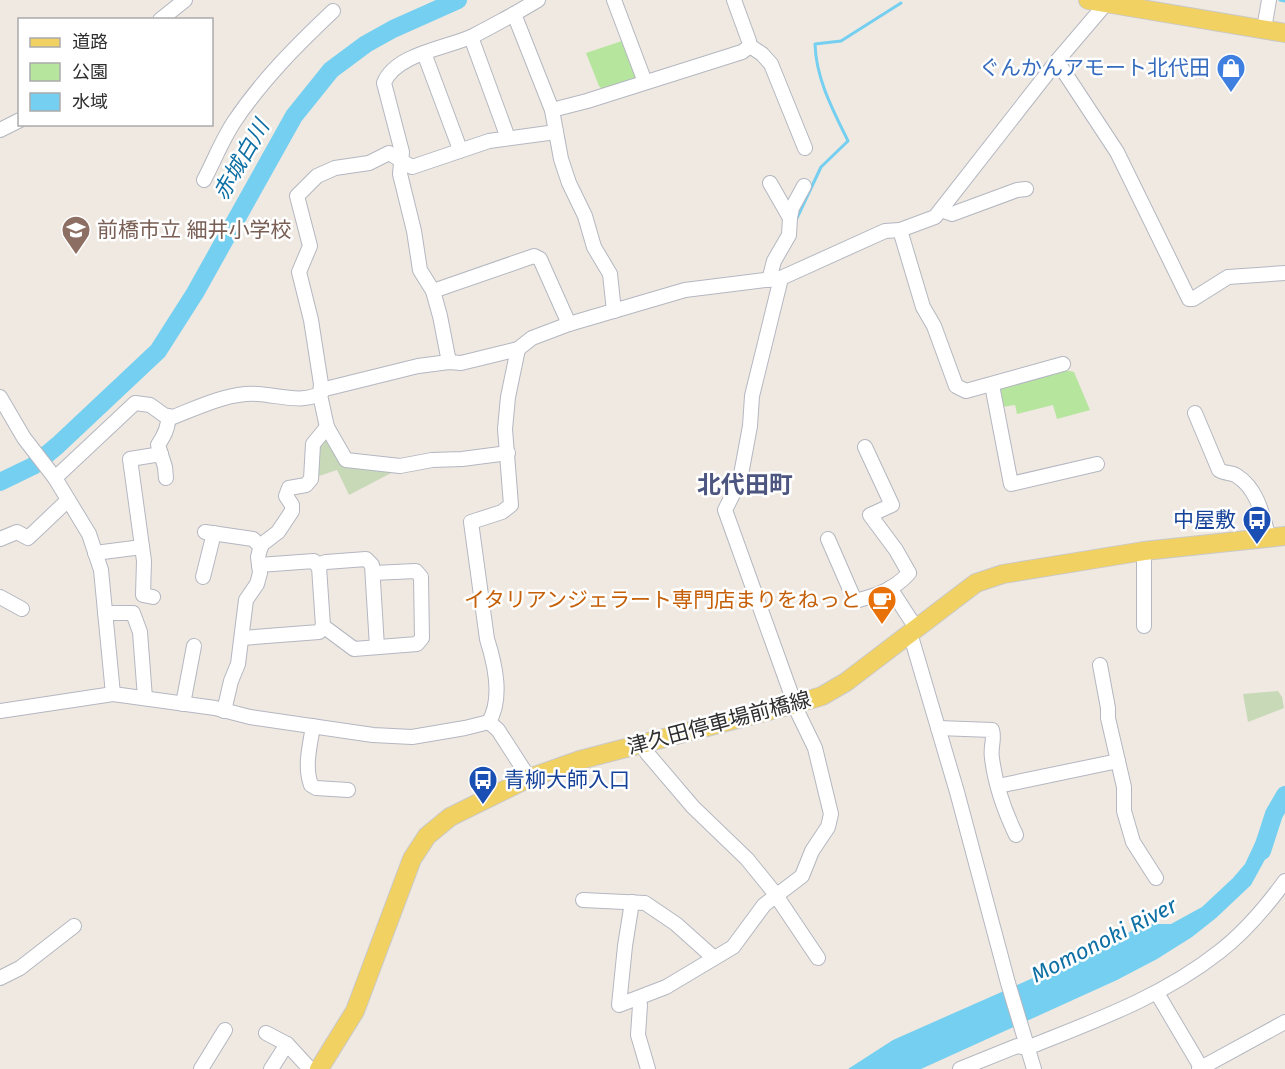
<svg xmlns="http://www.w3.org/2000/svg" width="1285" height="1069" font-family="'Fira Sans','Noto Sans JP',sans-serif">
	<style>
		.green { fill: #b6e59e }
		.cemetery { fill: #c8d9b8 }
		.water { fill: #75cff0 }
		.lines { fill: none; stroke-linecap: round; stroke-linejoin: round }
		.stream { stroke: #75cff0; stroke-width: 3 }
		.river { stroke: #75cff0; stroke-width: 18 }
		.minor-casing { stroke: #b4b7c1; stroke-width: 16 }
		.major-casing { stroke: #c9c9c9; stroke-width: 20 }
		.minor { stroke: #fff; stroke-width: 14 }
		.major { stroke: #f2d163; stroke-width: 18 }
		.labels { text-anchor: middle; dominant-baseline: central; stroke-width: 5; stroke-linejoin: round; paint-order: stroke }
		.shop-label { font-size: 21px; fill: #366cbe; stroke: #fff; text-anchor: end }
		.education-label { font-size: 21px; fill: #785e54; stroke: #fff; text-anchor: start }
		.transit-label { font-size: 21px; fill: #164399; stroke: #fff; text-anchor: end }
		.food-label { font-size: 21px; fill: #c56008; stroke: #fff; text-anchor: end }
		.street-label { font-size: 21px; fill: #2e2e2e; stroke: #fff }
		.water-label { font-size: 22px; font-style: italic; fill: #0d6fa3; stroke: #fff }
		.quarter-label { font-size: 24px; font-weight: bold; fill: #4d5680; stroke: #fff }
	</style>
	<rect width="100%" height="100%" fill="#efe9e1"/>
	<g class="green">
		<polygon points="625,40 637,77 634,80 602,89 599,86 586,53"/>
		<polygon points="1061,369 1074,372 1090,410 1057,419 1053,405 1017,414 1015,405 1002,407 997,386"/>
	</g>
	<g class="cemetery">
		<polygon points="327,431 345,464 395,471 349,495 337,470 316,477 317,444"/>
		<polygon points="1278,691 1282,697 1284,708 1248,722 1243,694"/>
	</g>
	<polygon class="water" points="1270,811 1268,854 1251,885 1216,918 1192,937 1157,959 1117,980 921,1069 848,1069 893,1040 1103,947 1144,924 1171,924 1202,907 1233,878 1245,864"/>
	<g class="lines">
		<g class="stream">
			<polyline points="1280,0 1285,1"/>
			<path d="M 797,218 L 821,167 L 848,141 C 833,110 816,79 815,44 L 841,41 L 901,3"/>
		</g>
		<g class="river">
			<polyline points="0,482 33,466 58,445 158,351 195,293 294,116 331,70 366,44 393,29 458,0"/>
			<polyline points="1262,851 1274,814 1285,795"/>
		</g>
		<g class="minor-casing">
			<g id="minor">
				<polyline points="538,0 514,14 552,110 561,159 569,183 585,216 594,247 610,274 614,311"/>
				<polyline points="614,0 645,82"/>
				<polyline points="160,20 185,0"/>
				<polyline points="1264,29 1269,0"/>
				<polyline points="471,37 508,138"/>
				<polyline points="750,46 762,54 771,64 805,148"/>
				<polyline points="424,53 458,144 459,151"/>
				<polyline points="1057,61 1117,152 1189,299 1193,299 1228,277 1285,273"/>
				<polyline points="552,110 587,101 742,52 750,46 749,41 734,0"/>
				<polyline points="0,130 20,120"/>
				<path d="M 204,180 C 214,161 222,140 234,122 C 262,80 297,45 333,11"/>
				<polyline points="941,210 952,214 1017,190 1026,189"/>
				<polyline points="790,218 792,208 804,186"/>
				<polyline points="900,230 923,307 934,326 956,386 966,391 1063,364"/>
				<polyline points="769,280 774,261 789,235 790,218 770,183"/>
				<polyline points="433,291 534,256 540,259 569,324"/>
				<path d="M 449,362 L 440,316 L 433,291 L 420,270 L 414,231 L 400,174 L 402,152 L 384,83 C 395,54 447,48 473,36 C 487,29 501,21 514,14"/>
				<polyline points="992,385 1011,484 1097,464"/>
				<polyline points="0,397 24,438 55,478 89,534 101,570 113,694"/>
				<path d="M 1195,413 L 1219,470 C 1225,474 1232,472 1237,476 C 1258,489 1263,517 1269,539"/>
				<polyline points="508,453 462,459 432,460 400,466 346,460 327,427 320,395 321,384 311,320 299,272 310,246 297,196 317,176 335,168 369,163 389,153 412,167 489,141 556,132"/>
				<path d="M 55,478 L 135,403 L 150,405 L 164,415 L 173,417 C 199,407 229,392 258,394 C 278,395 310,406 325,389 L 418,366 L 449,362 L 461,363 L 518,349 L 532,338 L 569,324 L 685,290 L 781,278 L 885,231 L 900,230 L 935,217 L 1057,61 L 1109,0"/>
				<path d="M 166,478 L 165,467 L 158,445 C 164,436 169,427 168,416"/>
				<polyline points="205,532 253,539 261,547"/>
				<polyline points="0,539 17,532 28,538 68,500"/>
				<path d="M 828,539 L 855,601 C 875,596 894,590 909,573 L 896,550 L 870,515 L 892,505 L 865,447"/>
				<polyline points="1144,551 1144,626"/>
				<polyline points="95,553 142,547"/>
				<polyline points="317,565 326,562 366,559 372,565 377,647"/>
				<polyline points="203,577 214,533"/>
				<polyline points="890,588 916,628"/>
				<polyline points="0,597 22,609"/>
				<polyline points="153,597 143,595 144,561 130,459 161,454"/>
				<polyline points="105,613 133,613 140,632 145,698"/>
				<polyline points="323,626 354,649 417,644 422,638 421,577 416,571 373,573"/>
				<polyline points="910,633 957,792 1008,983 1034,1069"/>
				<polyline points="242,638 319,632 323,626 319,567 314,561 259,565"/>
				<polyline points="1100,665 1108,708 1108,718 1124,787 1124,811 1133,842 1156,878"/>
				<polyline points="183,704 194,646"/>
				<polyline points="0,711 113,694 215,708 250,717 373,735 412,737 465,728 489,722"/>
				<polyline points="224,711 231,681 238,664 246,600 257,584 260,573 258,557 261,545 278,532 292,511 292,505 286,496 289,488 306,485 311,479 313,444 327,427"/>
				<path d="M 489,722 C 503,698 495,664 487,639 L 471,522 L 502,512 L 511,505 L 505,429 L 508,397 L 518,349"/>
				<polyline points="489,722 498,730 529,778"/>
				<path d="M 313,726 C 310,746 304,766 311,785 L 316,788 L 348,790"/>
				<path d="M 938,728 L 992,730 C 995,739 990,748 992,758 C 995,784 1005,812 1016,835"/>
				<polyline points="642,743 647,753 693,807 747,859 773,891 818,958"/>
				<polyline points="998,786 1118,761"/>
				<polyline points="583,900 645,903 676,924 714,958"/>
				<polyline points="632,902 625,946 619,1005 666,987 733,947 764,905 802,876 812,851 828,827 831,814 815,748 798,713 725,510 740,480 750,426 752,396 781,278"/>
				<polyline points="0,978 20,968 74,926"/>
				<polyline points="1157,993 1202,1069"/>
				<polyline points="637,999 640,1005 638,1035 648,1069"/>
				<polyline points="266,1033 287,1044 310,1069"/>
				<polyline points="201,1069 225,1030"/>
				<polyline points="271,1069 287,1044"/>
				<path d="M 960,1069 L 1017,1046 L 1027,1048 C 1094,1021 1162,997 1219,952 C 1245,932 1266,907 1285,881"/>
				<polyline points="1199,1069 1285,1022"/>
			</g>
		</g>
		<g class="major-casing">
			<g id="major">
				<polyline points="1088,0 1285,33"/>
				<polyline points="319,1069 355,1011 412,859 427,836 450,817 529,778 580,760 795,704 822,696 846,682 976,583 1003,574 1144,551 1285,536"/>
			</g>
		</g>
		<use href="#minor" class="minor"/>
		<use href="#major" class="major"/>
	</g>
	<defs>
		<g id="shop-pin" transform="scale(1.5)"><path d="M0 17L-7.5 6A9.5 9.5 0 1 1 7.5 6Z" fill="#3f7fe0" stroke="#fff"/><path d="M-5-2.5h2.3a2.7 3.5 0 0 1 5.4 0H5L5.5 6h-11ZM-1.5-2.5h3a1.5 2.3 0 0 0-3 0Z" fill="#fff"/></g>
		<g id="school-pin" transform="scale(1.5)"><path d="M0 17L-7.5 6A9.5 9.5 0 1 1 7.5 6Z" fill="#8d6e63" stroke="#fff"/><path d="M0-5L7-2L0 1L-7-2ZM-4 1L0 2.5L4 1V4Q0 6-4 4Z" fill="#fff"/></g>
		<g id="bus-pin" transform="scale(1.5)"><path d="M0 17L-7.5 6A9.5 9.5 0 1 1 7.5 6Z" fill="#1a4fb4" stroke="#fff"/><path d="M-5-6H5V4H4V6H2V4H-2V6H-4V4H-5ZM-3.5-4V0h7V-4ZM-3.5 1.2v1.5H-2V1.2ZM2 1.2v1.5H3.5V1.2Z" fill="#fff"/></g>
		<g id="cafe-pin" transform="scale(1.5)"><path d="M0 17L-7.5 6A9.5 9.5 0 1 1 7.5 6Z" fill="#e8710a" stroke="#fff"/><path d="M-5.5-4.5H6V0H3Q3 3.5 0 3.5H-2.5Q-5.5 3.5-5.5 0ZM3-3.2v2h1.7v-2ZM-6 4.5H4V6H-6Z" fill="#fff"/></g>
	</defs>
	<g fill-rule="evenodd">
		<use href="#shop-pin" x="1231" y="68"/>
		<use href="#school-pin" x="76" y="230"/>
		<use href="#bus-pin" x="1257" y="520"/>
		<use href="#cafe-pin" x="882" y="600"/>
		<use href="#bus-pin" x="483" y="780"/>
	</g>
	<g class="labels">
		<g class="shop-label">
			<text x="1210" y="68">ぐんかんアモート北代田</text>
		</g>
		<g class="education-label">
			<text x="97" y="230">前橋市立 細井小学校</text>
		</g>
		<g class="transit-label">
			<text x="1236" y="520">中屋敷</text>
			<text x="504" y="780" text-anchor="start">青柳大師入口</text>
		</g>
		<g class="food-label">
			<text x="861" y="600">イタリアンジェラート専門店まりをねっと</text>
		</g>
		<g class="street-label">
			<text transform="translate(719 723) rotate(-15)">津久田停車場前橋線</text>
		</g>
		<g class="water-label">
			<text transform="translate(241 160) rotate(-60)">赤城白川</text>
			<text transform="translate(1104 940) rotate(-27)">Momonoki River</text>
		</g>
		<g class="quarter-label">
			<text x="745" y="485">北代田町</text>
		</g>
	</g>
	<rect x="18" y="18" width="195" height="108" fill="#ffffff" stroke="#ababab" stroke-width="1.5"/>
	<rect x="30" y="38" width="30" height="9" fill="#f2d163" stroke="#ababab" stroke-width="1.5"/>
	<text x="72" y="48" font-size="18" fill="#2e2e2e">道路</text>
	<rect x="30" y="63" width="30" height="18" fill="#b6e59e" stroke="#ababab" stroke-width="1.5"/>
	<text x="72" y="78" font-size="18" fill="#2e2e2e">公園</text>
	<rect x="30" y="93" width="30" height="18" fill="#75cff0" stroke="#ababab" stroke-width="1.5"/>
	<text x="72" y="108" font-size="18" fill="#2e2e2e">水域</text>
</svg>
